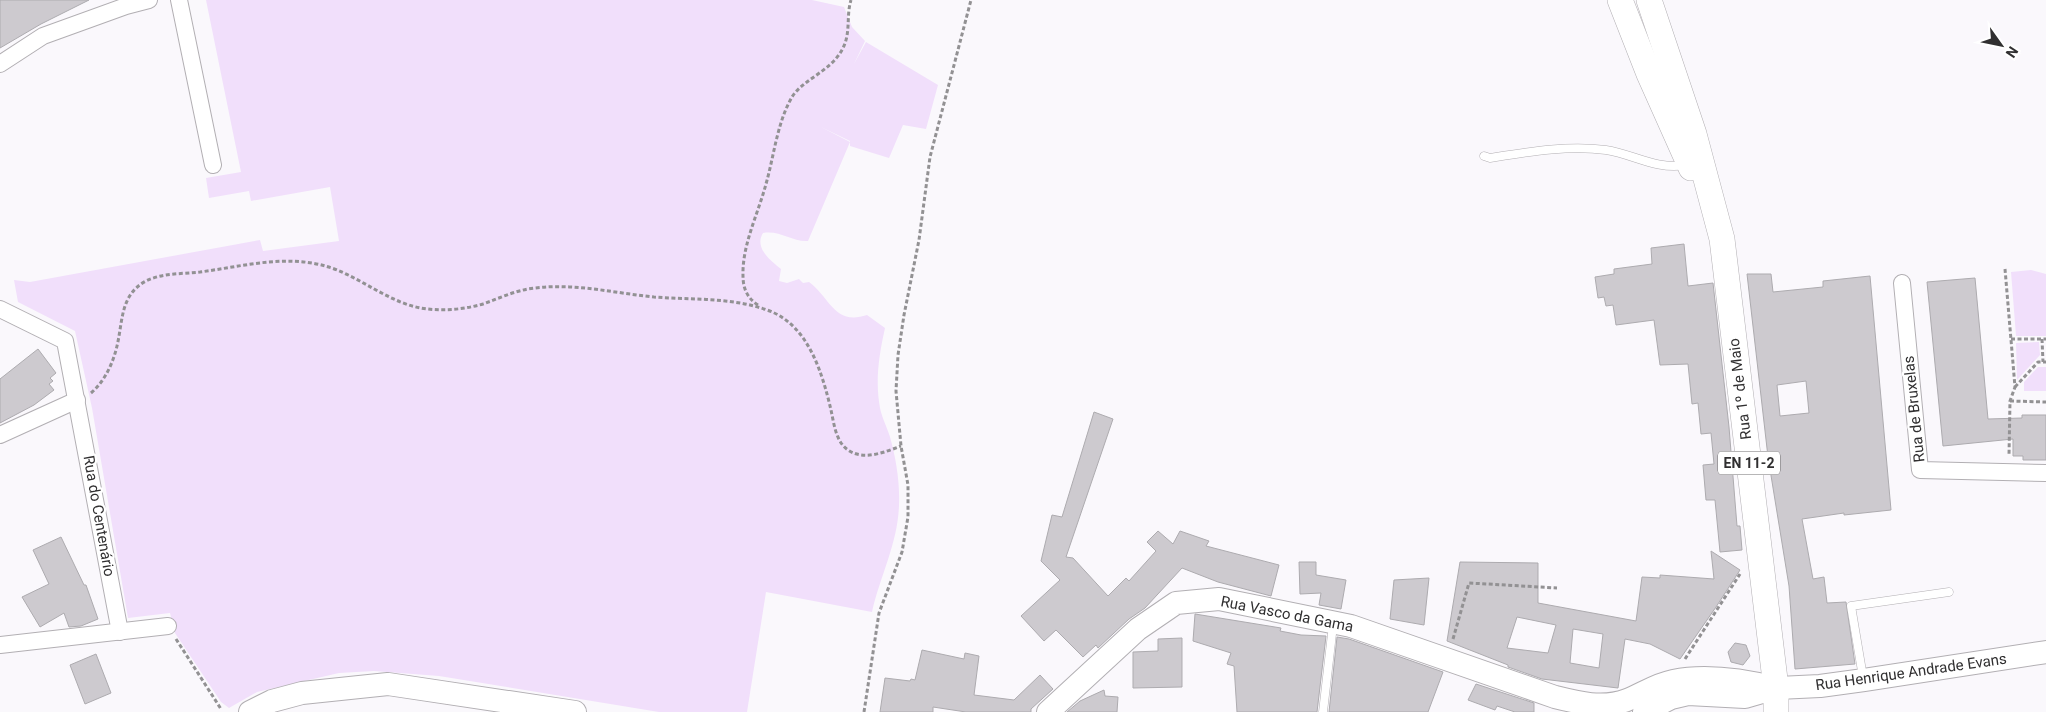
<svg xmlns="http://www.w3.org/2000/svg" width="2046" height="712" font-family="Roboto,sans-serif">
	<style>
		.green { fill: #f1dffb }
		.building { fill: #cdcacf; stroke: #adabaf; fill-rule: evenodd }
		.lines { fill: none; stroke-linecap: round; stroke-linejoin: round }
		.lane-casing { stroke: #b2afb3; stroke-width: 9 }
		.street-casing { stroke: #b2afb3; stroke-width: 18 }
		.secondary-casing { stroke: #b2afb3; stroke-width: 24 }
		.primary-casing { stroke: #b2afb3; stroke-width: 26 }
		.path { stroke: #929193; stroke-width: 3; stroke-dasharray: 4 2.5; stroke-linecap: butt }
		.lane { stroke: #fff; stroke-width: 8 }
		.street { stroke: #fff; stroke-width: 16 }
		.secondary { stroke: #fff; stroke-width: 22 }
		.primary { stroke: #fff; stroke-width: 25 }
		.labels { text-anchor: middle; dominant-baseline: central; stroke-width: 4.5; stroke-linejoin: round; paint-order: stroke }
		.shield { fill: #fff; stroke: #6e6d6e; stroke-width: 1 }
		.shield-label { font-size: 14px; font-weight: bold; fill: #302f30 }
		.street-label { font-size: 15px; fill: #302f30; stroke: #fff }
	</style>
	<rect width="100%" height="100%" fill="#faf8fc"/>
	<g class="green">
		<path d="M 206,0 L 812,0 L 844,7 L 852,27 L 865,41 L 854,64 L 866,42 L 938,85 L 926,129 L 903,125 L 889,158 L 850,146 L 850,141 L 821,127 L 850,142 L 808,241 C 792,242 780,230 763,233 C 754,248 770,260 781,269 L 779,281 L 787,283 L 799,279 L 803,283 L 809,282 C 830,297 834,326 867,315 L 885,328 C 879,355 875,381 880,408 C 882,418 887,427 890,437 C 896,458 900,483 899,505 C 898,543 880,576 872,612 L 766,592 L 747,712 L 659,712 L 439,676 L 374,671 L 339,673 L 257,692 L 229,708 L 221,702 L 175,633 L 170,613 L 128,618 L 92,408 L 75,331 L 18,302 L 14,280 L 30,282 L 260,240 L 263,251 L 339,241 L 330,187 L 251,201 L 249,191 L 209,198 L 206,178 L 241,172 Z"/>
		<polygon points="2031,270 2046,274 2046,336 2016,336 2011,272"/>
		<polygon points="2039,342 2040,355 2017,380 2016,343"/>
		<polygon points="2038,367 2046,367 2046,391 2024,391 2024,382"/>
	</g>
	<g class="building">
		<polygon points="0,0 89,0 41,24 0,48"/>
		<polygon points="1684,244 1688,286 1713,283 1729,427 1737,526 1740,526 1742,550 1720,552 1715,500 1706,500 1703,465 1714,464 1711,433 1701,434 1698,403 1692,404 1688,364 1660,365 1654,320 1616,325 1613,305 1606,306 1604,297 1598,298 1595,277 1614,274 1614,269 1652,264 1651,248"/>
		<path d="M 1747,274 L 1771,274 L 1773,292 L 1823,287 L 1823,281 L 1870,276 L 1891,510 L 1844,515 L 1844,513 L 1802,519 L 1813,579 L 1824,577 L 1827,603 L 1846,602 L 1855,664 L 1795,669 L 1789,586 L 1768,457 ZM 1806,381 L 1809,413 L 1780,416 L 1777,385 Z"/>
		<polygon points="1975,278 1988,419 2022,418 2022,415 2046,415 2046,460 2023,460 2023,456 2013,456 2013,439 1943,446 1927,282"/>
		<polygon points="38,349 56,373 50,378 53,381 49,384 54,390 34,405 0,423 0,379"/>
		<polygon points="1094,412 1113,419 1066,557 1073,558 1108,596 1126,578 1129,581 1156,551 1147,542 1158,531 1173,544 1180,531 1209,541 1206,546 1279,565 1271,596 1218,582 1182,568 1145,608 1129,619 1098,648 1096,645 1083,657 1056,630 1044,641 1021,616 1060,580 1041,561 1052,515 1062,517"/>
		<polygon points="61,537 84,585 86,585 98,619 81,626 69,627 64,613 40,627 22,597 49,584 33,550"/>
		<path d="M 1711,551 L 1740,570 L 1716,607 L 1680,659 L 1650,644 L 1625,639 L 1618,688 L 1542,679 L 1508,667 L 1508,665 L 1447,641 L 1460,562 L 1538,563 L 1538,603 L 1636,621 L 1642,577 L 1660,578 L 1660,575 L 1714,579 ZM 1517,617 L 1556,625 L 1548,653 L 1507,648 ZM 1573,629 L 1603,634 L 1599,668 L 1570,663 Z"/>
		<polygon points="1299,562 1316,562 1316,575 1346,580 1341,609 1319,605 1321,593 1300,594"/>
		<polygon points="1429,578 1424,625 1390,619 1394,580"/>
		<polygon points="1195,614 1281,628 1280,631 1301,635 1326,636 1317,712 1237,712 1234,666 1227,664 1231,653 1193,641"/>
		<polygon points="1337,637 1349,639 1443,672 1428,712 1329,712"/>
		<polygon points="1182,638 1182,687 1133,688 1133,652 1158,651 1158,639"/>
		<polygon points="1735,643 1746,645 1750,656 1743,665 1731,662 1728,652"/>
		<polygon points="922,650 964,659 965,653 979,656 974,695 1014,700 1040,675 1053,689 1031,709 1031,712 966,712 933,707 933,712 880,712 885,678 910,681 911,679 915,680"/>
		<polygon points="96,654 111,693 85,704 70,665"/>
		<polygon points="1476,684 1534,703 1534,712 1515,712 1497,706 1495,710 1468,700"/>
		<polygon points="1104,690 1105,696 1118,697 1117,712 1067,712 1080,701"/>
	</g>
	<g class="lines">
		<g class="lane-casing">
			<g id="lane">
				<path d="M 1484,156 L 1490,158 C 1528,152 1567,145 1606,150 C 1633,154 1656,170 1685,165"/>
				<polyline points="1863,677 1851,606 1949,592"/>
				<polyline points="1323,712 1333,625"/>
			</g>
		</g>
		<g class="street-casing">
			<g id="street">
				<polyline points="179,0 213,165"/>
				<polyline points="0,64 43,36 126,6 149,0"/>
				<polyline points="1902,283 1920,470 2046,473"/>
				<polyline points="0,309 65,341 120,632"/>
				<polyline points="0,435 77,400"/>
				<polyline points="0,645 168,626"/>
			</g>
		</g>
		<g class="secondary-casing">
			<g id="secondary">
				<polyline points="250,712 272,701 302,693 388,684 575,712"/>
				<path d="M 1048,712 L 1138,629 L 1176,603 L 1219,599 L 1351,626 L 1555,697 C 1579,703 1603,709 1627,700 C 1642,694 1657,684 1673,681 C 1707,674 1744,680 1776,688"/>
				<polyline points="1644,712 1671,698 1688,694 1745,697 1776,688 1820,686 1864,680 2046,652"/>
			</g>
		</g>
		<g class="primary-casing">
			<g id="primary">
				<polyline points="1620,0 1649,74 1691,168"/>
				<polyline points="1649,0 1694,134 1722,239 1776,688 1776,712"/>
			</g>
		</g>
		<g class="path">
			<polyline points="2005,269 2015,387 2010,401 2009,455"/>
			<path d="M 758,305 C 747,298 743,288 743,276 C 742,245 758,214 766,184 C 774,156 777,123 792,97 C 803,79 832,71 843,48 C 851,32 846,16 851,0"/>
			<polyline points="2011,339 2046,339"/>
			<polyline points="2042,339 2043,362"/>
			<polyline points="2015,387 2038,362 2046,362"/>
			<path d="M 91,393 C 105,381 113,363 117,346 C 123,321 120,295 146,281 C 162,273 182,274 200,272 C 246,266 292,252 337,270 C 367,282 395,306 428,309 C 447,311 465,309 483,304 C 500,298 516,290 535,288 C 575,283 614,293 654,297 C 691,300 731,297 767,310 C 808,324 822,372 831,410 C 834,424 836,442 848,450 C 864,461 885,452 901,446"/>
			<polyline points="2010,401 2046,402"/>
			<polyline points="176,639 221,709"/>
			<polyline points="1453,639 1469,583 1557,588"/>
			<polyline points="1685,659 1740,574"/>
			<polyline points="864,712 879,613 902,552 908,517 908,485 901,446 896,391 898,355 904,315 919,240 930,157 971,0"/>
		</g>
		<use href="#lane" class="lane"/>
		<use href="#street" class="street"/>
		<use href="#secondary" class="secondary"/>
		<use href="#primary" class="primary"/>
	</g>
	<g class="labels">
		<rect class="shield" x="1718" y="451.5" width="62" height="23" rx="4"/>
		<g class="shield-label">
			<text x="1749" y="463">EN 11-2</text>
		</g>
		<g class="street-label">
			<text transform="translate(1740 389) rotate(-97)">Rua 1º de Maio</text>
			<text transform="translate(1914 409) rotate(-96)">Rua de Bruxelas</text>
			<text transform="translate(99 516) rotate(80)">Rua do Centenário</text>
			<text transform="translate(1287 614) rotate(11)">Rua Vasco da Gama</text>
			<text transform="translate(1911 672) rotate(-8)">Rua Henrique Andrade Evans</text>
		</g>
	</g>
	<g transform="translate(2001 45) rotate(123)" stroke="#ffffff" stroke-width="4" paint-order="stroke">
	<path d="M0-4L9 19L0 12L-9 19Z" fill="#302f30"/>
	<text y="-8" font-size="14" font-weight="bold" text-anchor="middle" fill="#302f30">N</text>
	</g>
</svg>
